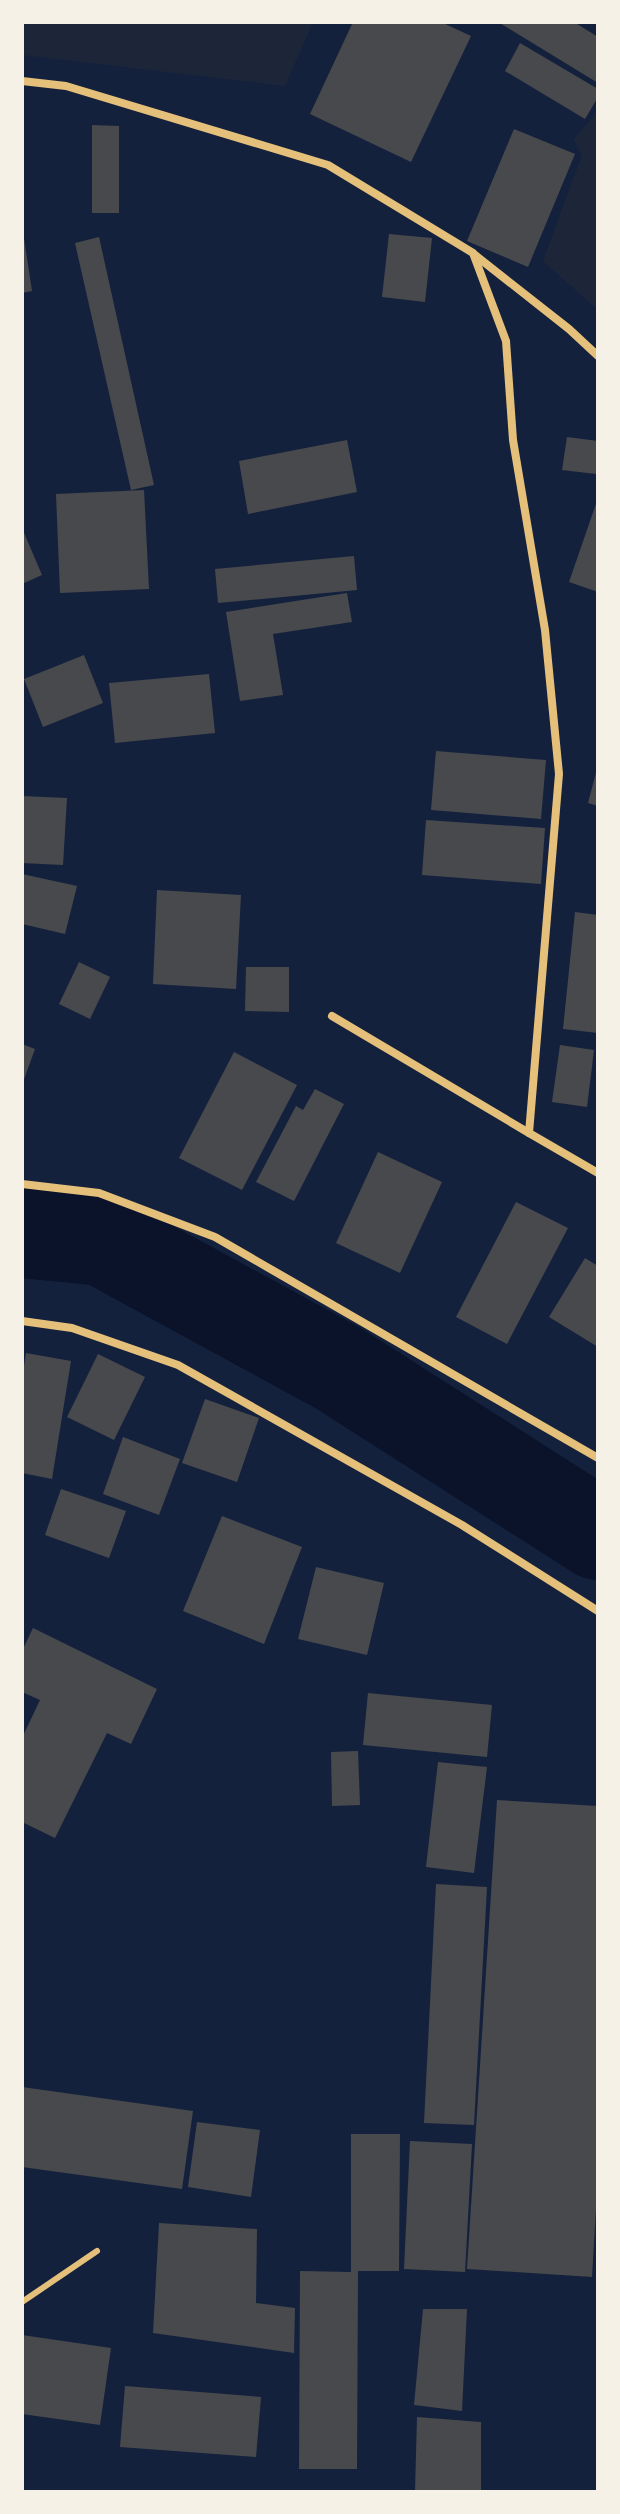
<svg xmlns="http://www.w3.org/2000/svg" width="620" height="2514" font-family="Jost,sans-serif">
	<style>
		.green { fill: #1d2539 }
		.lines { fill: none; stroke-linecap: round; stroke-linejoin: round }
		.river { stroke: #0b132b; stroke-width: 92 }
		.building { fill: #48494c }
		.service { stroke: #e5c07b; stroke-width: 6 }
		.minor { stroke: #e5c07b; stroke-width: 8 }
	</style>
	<rect width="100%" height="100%" fill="#14213d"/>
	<g class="green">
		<polygon points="22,22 313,22 285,86 22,55"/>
		<polygon points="598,110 598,310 543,261 582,155 574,140"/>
	</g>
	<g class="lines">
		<polyline class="river" points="22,1232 103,1240 338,1368 598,1534"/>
	</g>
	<g class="building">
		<polygon points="353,22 441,22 471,36 411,162 310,114"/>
		<polygon points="498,22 574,22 598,37 598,83"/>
		<polygon points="520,43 598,89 598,97 585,119 505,71"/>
		<polygon points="92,125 119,126 119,213 92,213"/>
		<polygon points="514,129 575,154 528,267 467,241"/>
		<polygon points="22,225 32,291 22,293"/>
		<polygon points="389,234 432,238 425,302 382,297"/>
		<polygon points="99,237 154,485 131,490 75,243"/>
		<polygon points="567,437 598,441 596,474 562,470"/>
		<polygon points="347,440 357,492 248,514 239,461"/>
		<polygon points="144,490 149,589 60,593 56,494"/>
		<polygon points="598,498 598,592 569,582"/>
		<polygon points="22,528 42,575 22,584"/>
		<polygon points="354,556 357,590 218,603 215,569"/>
		<polygon points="347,593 352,622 273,634 283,695 240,701 226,612"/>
		<polygon points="84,655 103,703 43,727 24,679"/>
		<polygon points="209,674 215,733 115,743 109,683"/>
		<polygon points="436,751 546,760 541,819 431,810"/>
		<polygon points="597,769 598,769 598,806 588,803"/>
		<polygon points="22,796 67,798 63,865 22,863"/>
		<polygon points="426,820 545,828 541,884 422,875"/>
		<polygon points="22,874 77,886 65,934 22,924"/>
		<polygon points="157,890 241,895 236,989 153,984"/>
		<polygon points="575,912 598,915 598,1033 563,1029"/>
		<polygon points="79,962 110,977 90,1019 59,1004"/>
		<polygon points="246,967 289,967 289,1012 245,1011"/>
		<polygon points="22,1044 35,1049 22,1085"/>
		<polygon points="560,1045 594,1050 587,1107 552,1102"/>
		<polygon points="234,1052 297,1085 242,1190 179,1158"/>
		<polygon points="315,1089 344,1104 294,1201 256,1182 296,1106 303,1110"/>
		<polygon points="378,1152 442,1182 400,1273 336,1243"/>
		<polygon points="516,1202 568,1228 507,1344 456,1317"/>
		<polygon points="585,1258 598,1266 598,1347 549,1317"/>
		<polygon points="26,1353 71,1361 52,1479 22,1473 22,1379"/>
		<polygon points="98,1354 145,1377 114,1440 67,1417"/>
		<polygon points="205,1399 259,1418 237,1482 182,1463"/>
		<polygon points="123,1437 180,1459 159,1515 103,1494"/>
		<polygon points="61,1489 126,1511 109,1558 45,1535"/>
		<polygon points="222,1516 302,1547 264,1644 183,1611"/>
		<polygon points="316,1567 384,1583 367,1655 298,1639"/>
		<polygon points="33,1628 157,1689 131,1744 107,1733 55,1838 22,1822 22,1738 40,1700 22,1692 22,1651"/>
		<polygon points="368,1693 492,1705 487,1757 363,1745"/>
		<polygon points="358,1751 360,1805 332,1806 331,1752"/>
		<polygon points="438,1762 487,1767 474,1873 426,1867"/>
		<polygon points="497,1800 598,1806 598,2173 592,2277 467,2269"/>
		<polygon points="436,1884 487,1887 474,2125 424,2123"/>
		<polygon points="22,2087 193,2111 182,2189 22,2167"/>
		<polygon points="197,2122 260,2130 251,2197 188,2187"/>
		<polygon points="351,2134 400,2134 399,2271 358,2271 357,2469 299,2469 300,2271 351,2272"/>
		<polygon points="410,2141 472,2144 465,2272 404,2269"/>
		<polygon points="159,2223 257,2229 256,2303 295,2308 294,2353 153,2333"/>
		<polygon points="423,2309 467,2309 462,2411 414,2405"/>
		<polygon points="22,2335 111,2348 100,2425 22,2414"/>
		<polygon points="125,2386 261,2397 256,2457 120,2447"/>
		<polygon points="417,2417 481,2422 481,2492 415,2492"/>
	</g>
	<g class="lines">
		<polyline class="service" points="22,2302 97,2251"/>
		<g class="minor">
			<polyline points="22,81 66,86 328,165 473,253 506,341 513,440 545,630 559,774 529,1133 598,1173"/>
			<polyline points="475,255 569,329 598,356"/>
			<polyline points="332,1016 529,1133"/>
			<polyline points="22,1184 99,1193 215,1237 598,1458"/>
			<polyline points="22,1321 72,1328 178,1365 462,1525 598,1611"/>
		</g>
	</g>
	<rect width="620" height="2514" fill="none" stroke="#f6f1e7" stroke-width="48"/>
</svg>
